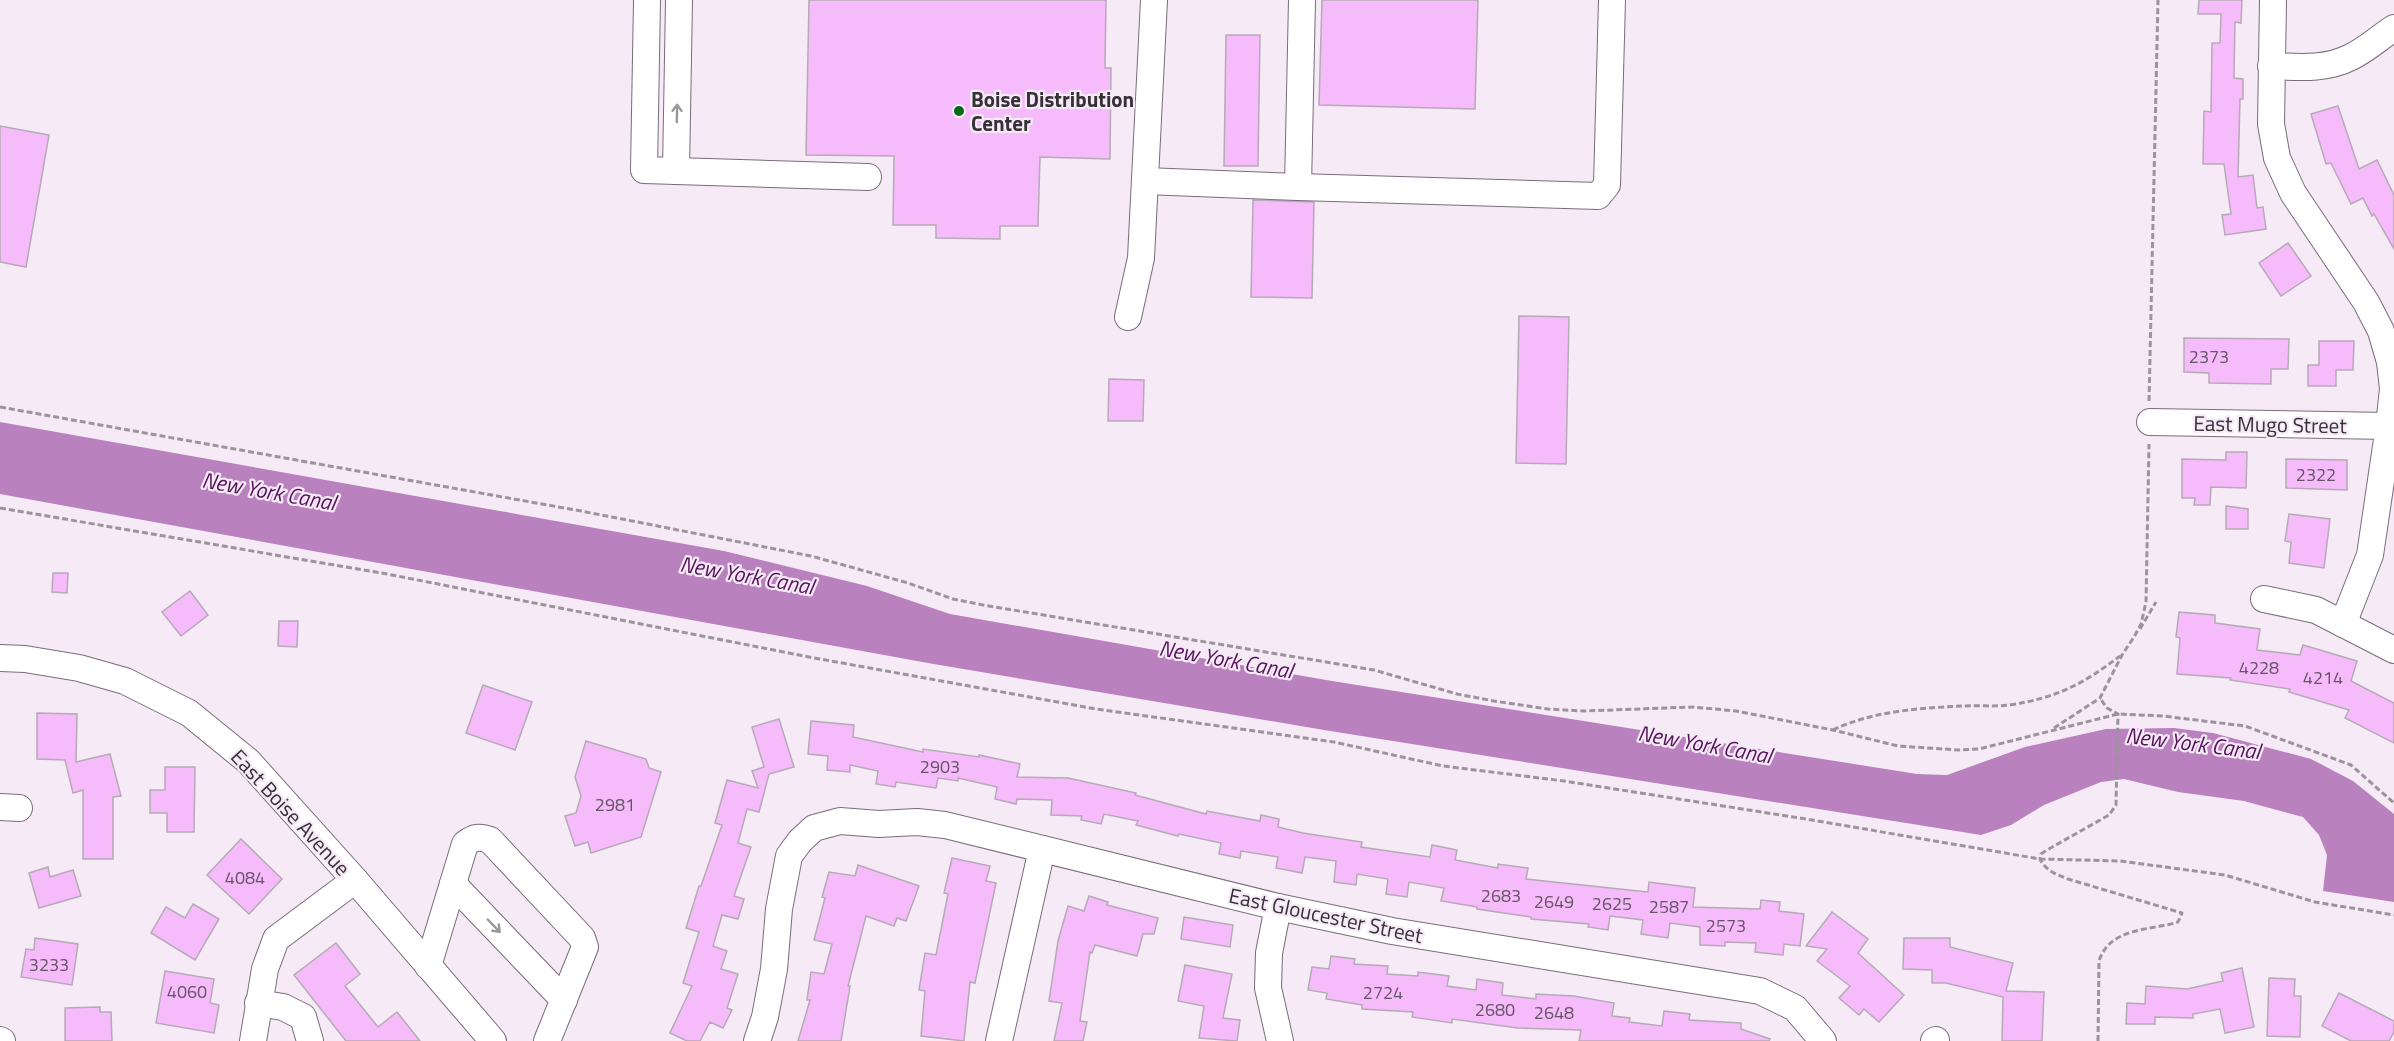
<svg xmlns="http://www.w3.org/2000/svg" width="2394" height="1041" font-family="'Titillium Web',sans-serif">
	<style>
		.water { fill: #b981bd }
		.building { fill: #f6bbfa; stroke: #b6aab7; stroke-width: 1.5 }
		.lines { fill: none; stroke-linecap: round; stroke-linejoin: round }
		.minor-casing { stroke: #786d79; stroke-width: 28 }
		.path { stroke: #9c939c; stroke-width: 3; stroke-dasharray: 6 3; stroke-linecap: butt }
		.minor { stroke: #fff; stroke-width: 26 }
		.oneway { stroke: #9a989a }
		.poi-dot { fill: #006916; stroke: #f6eaf7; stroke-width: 2 }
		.labels { text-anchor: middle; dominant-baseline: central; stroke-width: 4.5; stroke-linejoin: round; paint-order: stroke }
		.number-label { font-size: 18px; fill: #665467 }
		.poi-label { font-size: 21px; font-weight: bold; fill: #363136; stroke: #f6eaf7; text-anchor: start }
		.street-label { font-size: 21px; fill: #363136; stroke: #f6eaf7 }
		.water-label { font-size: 22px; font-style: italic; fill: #57125d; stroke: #f6eaf7 }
	</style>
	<rect width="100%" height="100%" fill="#f6eaf7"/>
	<polygon class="water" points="0,422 724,551 867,586 950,614 1332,681 1917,774 1947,775 2025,747 2106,729 2174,728 2213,733 2311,759 2353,781 2394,814 2394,902 2323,891 2327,855 2319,835 2303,817 2244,801 2178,792 2124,779 2101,782 2044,805 2011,825 1981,835 1324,730 928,663 0,494"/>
	<g class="building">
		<polygon points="809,0 1106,0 1105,68 1111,68 1110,159 1040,157 1038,226 1000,226 1000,239 936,238 936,225 893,225 894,156 806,155"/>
		<polygon points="1322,0 1478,0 1475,109 1319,105"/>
		<polygon points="2199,0 2242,0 2241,23 2235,22 2234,78 2243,79 2243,99 2240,99 2238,177 2253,175 2257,208 2263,207 2266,229 2225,235 2222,215 2231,214 2224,164 2203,164 2204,111 2211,112 2212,43 2220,43 2221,14 2198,14"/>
		<polygon points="1226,35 1260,35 1258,166 1224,166"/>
		<polygon points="2338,106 2359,169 2377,160 2394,195 2394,249 2374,214 2372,216 2363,198 2351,204 2331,163 2326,164 2311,114"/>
		<polygon points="0,126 49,135 26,267 0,262"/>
		<polygon points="1253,200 1314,202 1312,298 1251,297"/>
		<polygon points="2288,243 2311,276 2281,296 2259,263"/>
		<polygon points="1519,316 1569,317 1566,464 1516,463"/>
		<polygon points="2184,338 2289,339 2288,369 2271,369 2271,384 2209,383 2209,373 2184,372"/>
		<polygon points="2319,341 2354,341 2353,370 2336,370 2336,386 2308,386 2308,365 2319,365"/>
		<polygon points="1109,379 1144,380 1143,421 1108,421"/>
		<polygon points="2226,452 2247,452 2246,488 2211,487 2210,505 2194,505 2195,498 2182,498 2182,459 2226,460"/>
		<polygon points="2286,459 2347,460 2347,490 2286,488"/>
		<polygon points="2226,506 2248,509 2248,529 2226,529"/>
		<polygon points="2289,514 2330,519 2324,568 2289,563 2291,542 2285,541"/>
		<polygon points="53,573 68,573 67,593 52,592"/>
		<polygon points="190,591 208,615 181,636 162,612"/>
		<polygon points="2179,612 2215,615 2215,623 2260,629 2257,650 2300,655 2303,645 2357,661 2351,681 2394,703 2394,743 2345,718 2349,710 2289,692 2290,689 2230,680 2231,678 2177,674 2180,638 2176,637"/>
		<polygon points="279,621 298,621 297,647 278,646"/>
		<polygon points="483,685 532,702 515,750 466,733"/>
		<polygon points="37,713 77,714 76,762 110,754 121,796 113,797 113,859 83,859 83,790 73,793 65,760 37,759"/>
		<polygon points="779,719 794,767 769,774 759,812 747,809 738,843 751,847 734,896 744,899 738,919 722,915 713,946 727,951 721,969 738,974 727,1008 732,1010 723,1028 710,1022 700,1041 687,1041 670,1033 692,986 683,983 699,932 686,928 699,886 701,886 722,825 715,823 727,780 758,788 752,771 764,767 752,727"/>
		<polygon points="811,721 854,725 853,737 923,752 923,749 979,757 979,755 1020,764 1017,777 1068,778 1136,793 1135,795 1206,814 1207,811 1260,821 1261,815 1279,819 1278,827 1303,833 1362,842 1361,847 1430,857 1432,845 1457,850 1455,860 1498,868 1498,864 1528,868 1526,879 1648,892 1649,882 1695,888 1693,907 1760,909 1761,900 1780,902 1779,911 1804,914 1800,946 1784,944 1783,955 1755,952 1756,943 1725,942 1725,946 1700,945 1700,927 1670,923 1668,938 1641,934 1643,920 1610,916 1608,930 1588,927 1589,924 1531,919 1531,917 1477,909 1477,907 1441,901 1444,888 1409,882 1407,897 1386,894 1388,879 1357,874 1356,885 1334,882 1336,861 1305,857 1302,873 1276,868 1278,857 1241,851 1240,858 1219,854 1221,843 1179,834 1178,836 1136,825 1138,821 1104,814 1101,824 1081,820 1082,816 1051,815 1052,800 1017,799 1016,804 995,799 997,787 958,778 958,781 938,778 936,788 896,782 895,787 876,784 878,771 850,765 850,772 827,770 828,756 808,754"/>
		<polygon points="586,741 646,759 649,768 661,772 641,837 591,853 588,842 575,846 565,816 576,813 581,796 575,777"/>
		<polygon points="165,767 195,767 194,832 167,832 167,813 150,813 150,790 165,790"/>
		<polygon points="241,839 282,879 249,914 207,875"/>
		<polygon points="952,858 990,866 986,881 996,883 975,983 970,982 964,1041 921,1036 925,991 919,990 925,953 936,955 948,894 944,893"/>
		<polygon points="858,865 919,886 906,921 897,918 894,926 866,916 848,986 850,986 841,1041 798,1041 810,1000 807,1000 811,972 824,974 832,944 814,940 825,898 822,897 829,872 855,876"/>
		<polygon points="48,867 50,877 73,870 81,896 39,908 29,873"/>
		<polygon points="1089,896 1108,902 1107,905 1158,918 1154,934 1143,934 1137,956 1095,945 1092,953 1090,952 1080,1021 1087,1022 1083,1041 1054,1041 1062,1003 1049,1001 1058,941 1068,906 1084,911"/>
		<polygon points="193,904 219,919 195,960 151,933 166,907 185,918"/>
		<polygon points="1832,912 1868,939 1858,953 1904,995 1879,1022 1864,1009 1859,1015 1839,998 1850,986 1817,961 1827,949 1806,946"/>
		<polygon points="1184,917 1233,925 1230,947 1181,939"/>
		<polygon points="35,938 78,944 72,985 21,977 26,949 34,950"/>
		<polygon points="1904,938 1950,938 1950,947 2013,963 2006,991 2044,992 2042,1041 2002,1041 2003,997 1946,983 1932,983 1932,970 1903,969"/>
		<polygon points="336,943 360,974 345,986 378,1027 397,1012 420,1041 346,1041 294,975"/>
		<polygon points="1331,956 1355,959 1354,964 1388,966 1387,974 1418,976 1418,972 1449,976 1447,986 1476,990 1477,979 1503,983 1502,995 1536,999 1536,994 1574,996 1614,1003 1612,1016 1630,1018 1629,1022 1662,1026 1664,1011 1690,1014 1689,1020 1741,1023 1741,1029 1770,1039 1769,1041 1579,1041 1581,1030 1518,1028 1452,1019 1452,1023 1412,1017 1413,1012 1362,1009 1362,1005 1326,999 1327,993 1308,990 1312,967 1329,969"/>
		<polygon points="1185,965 1232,974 1223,1018 1240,1020 1237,1041 1199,1038 1204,1006 1178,1001"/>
		<polygon points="2242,968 2254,1027 2225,1033 2220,1009 2193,1014 2193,1018 2155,1017 2155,1024 2126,1024 2127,1003 2145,1004 2146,986 2187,989 2223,981 2221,973"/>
		<polygon points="165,971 214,979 210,1003 219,1005 214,1033 156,1023"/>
		<polygon points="2269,978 2295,979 2294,996 2301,996 2300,1037 2267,1036"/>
		<polygon points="2339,993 2394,1021 2394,1032 2389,1041 2351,1041 2322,1026"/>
		<polygon points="100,1007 100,1012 111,1012 112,1041 65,1041 65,1008"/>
	</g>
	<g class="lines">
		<g class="minor-casing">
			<g id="minor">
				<polyline points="647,0 644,170 868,177"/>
				<polyline points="2273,0 2271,124 2277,158 2293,193 2366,302 2381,331 2390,362 2393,389 2389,426 2370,555 2343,624"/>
				<path d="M 2271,66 C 2298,67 2326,70 2351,57 C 2366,50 2380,37 2394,28"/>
				<polyline points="676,171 679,0"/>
				<polyline points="1145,181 1298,187 1302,0"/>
				<polyline points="1298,187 1598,196 1607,185 1612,0"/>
				<polyline points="1128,317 1141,258 1154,0"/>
				<polyline points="2150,422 2389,426"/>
				<polyline points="2264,599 2316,610 2394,650"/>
				<polyline points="0,658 25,659 79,668 125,681 189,713 248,761 355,880 493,1041"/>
				<polyline points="0,807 19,808"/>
				<polyline points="453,884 564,1000"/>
				<polyline points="1278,907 1269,953 1268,988 1280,1041"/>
				<path d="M 428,966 L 465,844 C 474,837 479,836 490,840 L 582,938 L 585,947 L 547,1041"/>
				<polyline points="258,1003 283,1007 303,1017 310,1041"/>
				<polyline points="0,1040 2,1041"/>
				<polyline points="253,1041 265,969 276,939 355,880"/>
				<polyline points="757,1041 765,1017 774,969 779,909 789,856 800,841 814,828 840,821 879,824 917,822 945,825 1278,907 1392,931 1760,991 1795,1008 1823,1041"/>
				<polyline points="999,1041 1042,849"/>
				<polyline points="1934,1041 1936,1040"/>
			</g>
		</g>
		<g class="path">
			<polyline points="2149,401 2158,0"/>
			<polyline points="0,407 581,511 811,556 908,583 953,599 983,605 1374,670 1457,694 1494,701 1548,709 1584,711 1693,707 1736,711 1833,730 1898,746 1959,750 1979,749 2118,714 2163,716 2245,726 2351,765 2394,803"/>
			<polyline points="0,508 387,574 809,657 1096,709 1334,742 1443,766 1564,781 1806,819 2040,859 2120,861 2225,875 2315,902 2394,915"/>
			<polyline points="2140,629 2156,602"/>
			<polyline points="2054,728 2100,698 2122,655 2134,637 2141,624 2146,602 2149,444"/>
			<path d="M 1833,730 C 1872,711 1921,708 1963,706 C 1978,705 1994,707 2009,705 C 2057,698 2083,684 2120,656"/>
			<path d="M 2098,1041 L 2099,961 C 2110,927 2149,931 2178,922 L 2182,913 L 2068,879 C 2056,874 2046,871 2040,859 L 2041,854 L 2047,850 L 2109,815 L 2116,805 L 2118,714 L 2107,708 L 2100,698"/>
		</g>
		<use href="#minor" class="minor"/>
	</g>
	<defs><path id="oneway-shaft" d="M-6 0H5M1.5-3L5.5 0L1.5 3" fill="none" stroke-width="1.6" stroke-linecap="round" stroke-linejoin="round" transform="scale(1.5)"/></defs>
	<g class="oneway">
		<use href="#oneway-shaft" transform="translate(677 113) rotate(-89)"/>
		<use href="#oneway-shaft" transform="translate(494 926) rotate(46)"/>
	</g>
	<circle class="poi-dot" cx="959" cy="111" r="6"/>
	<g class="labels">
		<g class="number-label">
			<text x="2209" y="356">2373</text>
			<text x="2316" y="474">2322</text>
			<text x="2259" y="667">4228</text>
			<text x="2323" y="677">4214</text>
			<text x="940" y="766">2903</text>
			<text x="615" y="804">2981</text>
			<text x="245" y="877">4084</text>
			<text x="1501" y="895">2683</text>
			<text x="1554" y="901">2649</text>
			<text x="1612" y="903">2625</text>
			<text x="1669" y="906">2587</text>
			<text x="1726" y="925">2573</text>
			<text x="49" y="964">3233</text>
			<text x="187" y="991">4060</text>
			<text x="1383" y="992">2724</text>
			<text x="1495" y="1009">2680</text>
			<text x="1554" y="1012">2648</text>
		</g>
		<g class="poi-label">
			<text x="971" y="99">Boise Distribution<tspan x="971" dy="24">Center</tspan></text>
		</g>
		<g class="street-label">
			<text transform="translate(2270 424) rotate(1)">East Mugo Street</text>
			<text transform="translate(291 812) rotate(47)">East Boise Avenue</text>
			<text transform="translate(1326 915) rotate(12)">East Gloucester Street</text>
		</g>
		<g class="water-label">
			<text transform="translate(269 491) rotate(10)">New York Canal</text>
			<text transform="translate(747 575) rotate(10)">New York Canal</text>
			<text transform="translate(1226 659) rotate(10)">New York Canal</text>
			<text transform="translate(2193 743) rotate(7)">New York Canal</text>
			<text transform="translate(1705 744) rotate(10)">New York Canal</text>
		</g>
	</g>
</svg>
